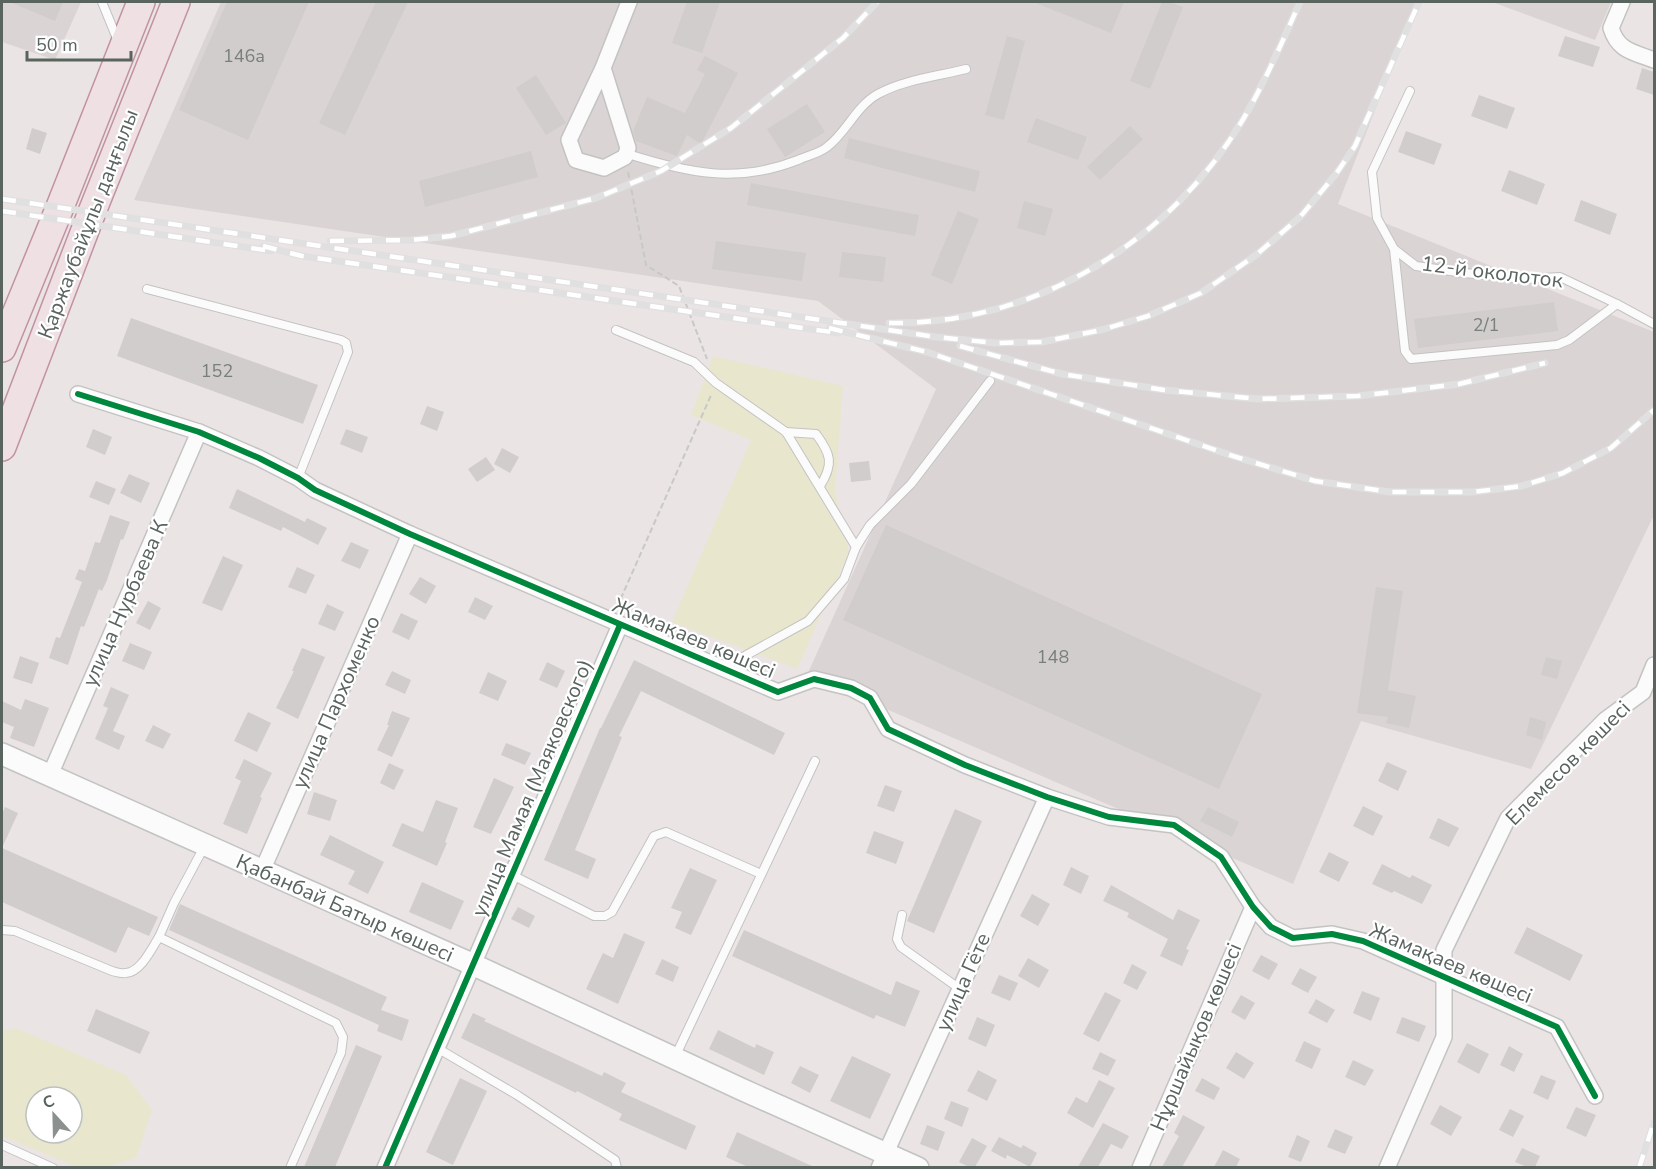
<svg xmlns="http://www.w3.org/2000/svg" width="1656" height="1169" font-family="'Nunito Sans',sans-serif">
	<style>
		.industrial { fill: #dbd4d4 }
		.green { fill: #e9e6ce; fill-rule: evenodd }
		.building { fill: #d1cdcd }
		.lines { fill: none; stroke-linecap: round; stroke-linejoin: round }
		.lane-casing { stroke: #c3c3c2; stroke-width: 10 }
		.street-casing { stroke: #c3c3c2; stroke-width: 18 }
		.secondary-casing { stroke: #c2c3c2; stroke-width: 24 }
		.highway-casing { stroke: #c292a0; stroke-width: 30 }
		.path { stroke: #c7cac3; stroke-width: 2; stroke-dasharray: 6 3; stroke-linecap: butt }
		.lane { stroke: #fcfbfb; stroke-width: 8 }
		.street { stroke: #fcfbfb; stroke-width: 15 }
		.secondary { stroke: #fcfbfb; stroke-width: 21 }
		.highway { stroke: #eee0e3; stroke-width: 27 }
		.rail-casing { stroke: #e0e0e0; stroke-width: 7 }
		.rail { stroke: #fff; stroke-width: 4.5; stroke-dasharray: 14; stroke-linecap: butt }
		.cycleway-casing { stroke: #fff; stroke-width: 10 }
		.cycleway { stroke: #00873e; stroke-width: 6 }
		.labels { text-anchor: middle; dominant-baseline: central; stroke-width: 4.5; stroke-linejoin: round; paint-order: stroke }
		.number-label { font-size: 18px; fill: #797f7c }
		.street-label { font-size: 21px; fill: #5a645f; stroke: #fff }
	</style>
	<rect width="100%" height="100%" fill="#ebe4e5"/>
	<g class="industrial">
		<polygon points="2,2 81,2 55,60 2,42"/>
		<polygon points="221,2 1418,2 1338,204 1654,332 1654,515 1531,769 1361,721 1293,884 807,675 936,389 818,301 134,200"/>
		<polygon points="1492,2 1611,2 1595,40"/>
	</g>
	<g class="green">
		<polygon points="713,356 843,386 835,492 849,552 797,669 672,622 751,440 691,415"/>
		<path d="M 16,1028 L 126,1075 L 152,1110 L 136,1158 L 105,1167 L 77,1167 L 2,1136 L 2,1031 ZM 36,1097 L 72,1097 L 72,1133 L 36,1133 Z"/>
	</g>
	<g class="building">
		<polygon points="10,2 63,2 55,21"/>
		<polygon points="227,2 309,2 248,140 179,110"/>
		<polygon points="376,2 408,2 345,135 319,123"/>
		<polygon points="687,2 720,2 702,53 672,43"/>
		<polygon points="1033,2 1124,2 1111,33"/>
		<polygon points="1162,2 1169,2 1183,7 1150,89 1130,81"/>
		<polygon points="1007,36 1025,41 1004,120 985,115"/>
		<polygon points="1565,36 1600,47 1593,67 1558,56"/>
		<polygon points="705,56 738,73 701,144 687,135 677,156 636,141 633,131 647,97 685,113 705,74 697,70"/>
		<polygon points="1642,68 1654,72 1654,95 1636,89"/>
		<polygon points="536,75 566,123 546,135 516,88"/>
		<polygon points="1479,95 1515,108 1507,129 1471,116"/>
		<polygon points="807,104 825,132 785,157 767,129"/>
		<polygon points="1036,118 1087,137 1078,160 1027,142"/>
		<polygon points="1130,126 1143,139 1100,180 1087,167"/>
		<polygon points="32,128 47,133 40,154 26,149"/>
		<polygon points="1406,131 1442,144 1434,165 1398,152"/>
		<polygon points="849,138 980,171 975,192 844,158"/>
		<polygon points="531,151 538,177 425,207 419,181"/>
		<polygon points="1509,170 1545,184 1537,205 1501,191"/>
		<polygon points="751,183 919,215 915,236 747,205"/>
		<polygon points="1581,200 1617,214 1610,235 1574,221"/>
		<polygon points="1024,201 1053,209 1045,236 1017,228"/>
		<polygon points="958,211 979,219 952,284 931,275"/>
		<polygon points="716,241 806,253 802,281 712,269"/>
		<polygon points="842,252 886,257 883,282 839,277"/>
		<polygon points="1554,302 1558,331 1418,348 1414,319"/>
		<polygon points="131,318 318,385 303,424 117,356"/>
		<polygon points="427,406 444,412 437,431 420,424"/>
		<polygon points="93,429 112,437 105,455 86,447"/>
		<polygon points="346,429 368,437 362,453 340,444"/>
		<polygon points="502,448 519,457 510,473 494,464"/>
		<polygon points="486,457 495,470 477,482 468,469"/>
		<polygon points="869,461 871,480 851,482 849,463"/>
		<polygon points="129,474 150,483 141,503 120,493"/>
		<polygon points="96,481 116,489 109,505 89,497"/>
		<polygon points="237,489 305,522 307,518 327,528 318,545 283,527 281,531 229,508"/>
		<polygon points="110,515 130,522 123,540 121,539 107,580 102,591 99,589 84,627 81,626 68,665 49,658 56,637 60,638 82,582 75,579 79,569 85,571 95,542 100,543"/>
		<polygon points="886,525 1262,694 1219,789 843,620"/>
		<polygon points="351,542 369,550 360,569 341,561"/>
		<polygon points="223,556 243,565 222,611 202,603"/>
		<polygon points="297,567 315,575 306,594 288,587"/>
		<polygon points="420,577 436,586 426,604 409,594"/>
		<polygon points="1376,587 1403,591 1388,690 1416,696 1409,728 1386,723 1388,717 1357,713"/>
		<polygon points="475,597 493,606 485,620 468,612"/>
		<polygon points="148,601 161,608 150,630 136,623"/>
		<polygon points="327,604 344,612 335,631 318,624"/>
		<polygon points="401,613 418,621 409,640 392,632"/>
		<polygon points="130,643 152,652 144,670 122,661"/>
		<polygon points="302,648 325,657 298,719 276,708 294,671 292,671"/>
		<polygon points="20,656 39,663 32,684 13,678"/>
		<polygon points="1546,657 1562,661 1557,679 1541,675"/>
		<polygon points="634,660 785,733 774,755 641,691 619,736 622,737 575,850 596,859 588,879 544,860 600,728 601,728"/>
		<polygon points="547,662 565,671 557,688 539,680"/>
		<polygon points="392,671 411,680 405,694 385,685"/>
		<polygon points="488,672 507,681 498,701 479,693"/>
		<polygon points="111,687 129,695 113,731 125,736 119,750 95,739 108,708 103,706"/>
		<polygon points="25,699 49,708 34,747 10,738 14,727 2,722 2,701 21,710"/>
		<polygon points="392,711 410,718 392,757 377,750 389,725 387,725"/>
		<polygon points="248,712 271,723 257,752 234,741"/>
		<polygon points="1530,717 1546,722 1542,740 1526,735"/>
		<polygon points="153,725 171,734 163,749 145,741"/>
		<polygon points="506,743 531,753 525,765 501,755"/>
		<polygon points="244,759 272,773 260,797 262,798 247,834 223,824 241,781 235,778"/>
		<polygon points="1387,762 1407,771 1398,791 1378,781"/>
		<polygon points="389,763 404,770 394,790 380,783"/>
		<polygon points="494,778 514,787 491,834 473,827"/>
		<polygon points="885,785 902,791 894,812 877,806"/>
		<polygon points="314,792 337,800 330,821 307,814"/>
		<polygon points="436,800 458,808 445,842 447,843 437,866 392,846 402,823 423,832"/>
		<polygon points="1363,806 1383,816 1373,836 1353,826"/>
		<polygon points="5,807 18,813 2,848 158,917 149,936 128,927 116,953 2,902 2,814"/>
		<polygon points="1208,807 1239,822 1232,837 1200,821"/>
		<polygon points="955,809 982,821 934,933 907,921"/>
		<polygon points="1438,818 1459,828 1449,847 1429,838"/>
		<polygon points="874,831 904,842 896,864 866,853"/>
		<polygon points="330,835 384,862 368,894 348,884 355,871 320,855"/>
		<polygon points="1329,852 1349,862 1339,882 1319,872"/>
		<polygon points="1382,864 1410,878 1412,875 1432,885 1422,904 1394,891 1392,893 1372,884"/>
		<polygon points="1071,867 1089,876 1081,894 1063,885"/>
		<polygon points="690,868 717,880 691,935 675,928 682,912 671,908"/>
		<polygon points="422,882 464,901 451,930 409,912"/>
		<polygon points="1111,885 1173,920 1178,909 1200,920 1186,949 1189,950 1182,966 1160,956 1168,939 1127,917 1129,913 1103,901"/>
		<polygon points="1032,894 1050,904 1038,926 1020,916"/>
		<polygon points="180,904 387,997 381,1010 409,1020 402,1041 377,1031 379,1025 169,930"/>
		<polygon points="518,907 535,916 529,928 511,919"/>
		<polygon points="1527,927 1583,955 1570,981 1514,953"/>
		<polygon points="744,930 891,995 896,981 920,991 905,1027 876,1015 874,1019 732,956"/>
		<polygon points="624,933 645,942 618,1004 586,989 603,953 613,958"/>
		<polygon points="1261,955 1278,964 1269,980 1252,971"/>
		<polygon points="1028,958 1049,970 1039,988 1018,976"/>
		<polygon points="662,959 679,967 673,982 655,974"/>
		<polygon points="1132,964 1147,972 1137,990 1123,983"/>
		<polygon points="1300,968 1317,977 1308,993 1291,984"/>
		<polygon points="999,975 1018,983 1010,1001 991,993"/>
		<polygon points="1362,991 1380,998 1371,1021 1353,1013"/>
		<polygon points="1105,992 1121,1000 1099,1042 1083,1034"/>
		<polygon points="1241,995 1255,1003 1245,1020 1231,1012"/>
		<polygon points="1316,999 1335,1010 1327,1023 1308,1013"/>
		<polygon points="96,1009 150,1032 140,1054 87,1031"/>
		<polygon points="473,1013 486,1019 484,1021 602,1076 604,1072 626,1083 621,1092 696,1126 686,1150 619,1120 622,1114 577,1091 576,1093 461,1038"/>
		<polygon points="977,1017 995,1025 986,1047 968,1039"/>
		<polygon points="1402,1017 1426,1026 1419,1042 1396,1033"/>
		<polygon points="718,1030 755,1048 756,1044 774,1052 764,1075 709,1049"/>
		<polygon points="1304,1041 1321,1049 1312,1069 1295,1061"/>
		<polygon points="1467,1043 1489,1054 1479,1074 1457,1062"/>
		<polygon points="356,1045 382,1056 335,1167 304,1167"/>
		<polygon points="1509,1046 1523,1054 1514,1072 1500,1065"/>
		<polygon points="1100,1052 1116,1060 1108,1076 1092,1069"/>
		<polygon points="1236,1052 1254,1063 1244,1079 1226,1068"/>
		<polygon points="852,1056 891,1074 870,1119 830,1101"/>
		<polygon points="1353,1060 1374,1070 1365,1086 1345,1077"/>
		<polygon points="800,1066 819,1075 810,1093 791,1083"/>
		<polygon points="978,1070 997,1080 987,1101 967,1091"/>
		<polygon points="1541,1075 1556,1081 1548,1100 1533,1093"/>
		<polygon points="460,1078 487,1091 453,1165 426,1152"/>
		<polygon points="1202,1078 1220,1088 1214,1100 1195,1091"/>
		<polygon points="1099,1080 1115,1088 1093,1128 1067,1113 1076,1097 1087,1103"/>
		<polygon points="951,1101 969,1108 962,1127 944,1119"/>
		<polygon points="1440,1105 1462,1117 1451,1136 1430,1124"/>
		<polygon points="1576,1107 1596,1115 1586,1137 1566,1128"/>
		<polygon points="1510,1109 1524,1116 1513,1137 1499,1130"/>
		<polygon points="1183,1115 1205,1127 1182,1167 1162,1167 1179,1136 1174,1133"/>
		<polygon points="1103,1123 1129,1136 1122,1149 1111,1144 1098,1167 1078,1167"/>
		<polygon points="927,1125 945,1132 938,1151 920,1144"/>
		<polygon points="1335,1129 1353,1137 1345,1154 1327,1147"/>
		<polygon points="737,1132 814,1167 748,1167 726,1157"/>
		<polygon points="1297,1135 1310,1141 1301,1162 1288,1157"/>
		<polygon points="999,1137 1021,1148 1023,1145 1037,1153 1030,1167 1007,1155 1006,1159 991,1151"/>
		<polygon points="972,1138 987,1146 975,1167 969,1167 959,1162"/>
		<polygon points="1522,1148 1540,1156 1535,1167 1527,1167 1515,1162"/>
		<polygon points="1223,1150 1240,1159 1236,1167 1214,1167"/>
	</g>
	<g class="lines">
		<g class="lane-casing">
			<g id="lane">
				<polyline points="102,2 118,41"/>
				<path d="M 628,154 C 688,173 737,184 798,160 C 807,156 820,153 827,147 C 847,132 856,106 878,94 C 903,80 938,76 966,69"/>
				<polyline points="1394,249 1416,266 1464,273 1526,279 1560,277 1617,304 1569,340 1557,345 1411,359 1405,351 1394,249 1377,218 1372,172 1410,91"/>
				<polyline points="147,289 341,340 346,343 348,352 298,478"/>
				<polyline points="1617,304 1654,324"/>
				<polyline points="616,330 694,362 716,383 786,432 856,547"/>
				<path d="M 786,432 L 816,434 C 831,454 834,464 820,486"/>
				<polyline points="723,668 808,621 844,579 856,547 870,525 911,484 990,381"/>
				<polyline points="512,875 594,916 605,916 612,912 654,836 666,832 761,874"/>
				<polyline points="902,915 897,939 901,947 960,989"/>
				<path d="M 2,930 L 15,931 L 112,971 C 116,972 122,974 126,973 C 141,972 152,948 159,937 L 336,1023 L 343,1037 L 341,1053 L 290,1168"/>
				<polyline points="159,937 174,903 204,847"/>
				<polyline points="437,1048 517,1095 615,1160 617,1168"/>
				<polyline points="675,1057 815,761"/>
				<polyline points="2,1145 53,1168"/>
			</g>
		</g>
		<g class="street-casing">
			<g id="street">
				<path d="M 1622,2 L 1611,28 C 1618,51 1633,52 1654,60"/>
				<polyline points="603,68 628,148 625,157 604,168 576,160 569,140 603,68 629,2"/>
				<polyline points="78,394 199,432 259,458 298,478 315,490 410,534 778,692 814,679 851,688 870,698 888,729 965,765 1047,797 1109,817 1174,825 1221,857 1253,907 1271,927 1293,938 1332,934 1363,941 1557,1027 1595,1096"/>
				<polyline points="50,775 199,432"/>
				<polyline points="262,871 410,534"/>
				<polyline points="385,1168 620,625"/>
				<polyline points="879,1168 1047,797"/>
				<polyline points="1140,1168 1253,907"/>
				<polyline points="1387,1168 1444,1037 1444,950 1508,818 1605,720 1643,692 1654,665"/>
			</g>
		</g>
		<g class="secondary-casing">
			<polyline id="secondary" points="2,754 474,965 741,1089 918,1168"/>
		</g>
		<g class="highway-casing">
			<g id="highway">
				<polyline points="2,348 60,207 141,2"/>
				<polyline points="2,447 92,212 176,2"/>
			</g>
		</g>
		<g class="path">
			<polyline points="628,172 646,265 679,286 707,359"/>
			<polyline points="617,607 712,393"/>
		</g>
		<use href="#lane" class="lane"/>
		<use href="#street" class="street"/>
		<use href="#secondary" class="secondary"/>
		<use href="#highway" class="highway"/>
		<g class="rail-casing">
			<g id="rail">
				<polyline points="2,199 936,337 995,343 1042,342 1101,330 1148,316 1201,293 1256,255 1300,217 1336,174 1355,146 1419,2"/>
				<polyline points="2,211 271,251"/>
				<polyline points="330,241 412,240 451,236 596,198 661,171 731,128 843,38 877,2"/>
				<polyline points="263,246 302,256 838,333"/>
				<path d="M 889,323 C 1035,325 1172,241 1245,116 C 1266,80 1283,40 1300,2"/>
				<polyline points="829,328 927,352 1233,456 1315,481 1390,492 1473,492 1522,486 1563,473 1611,448 1654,410"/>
				<polyline points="960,346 1062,374 1164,390 1258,399 1358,396 1459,384 1545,363"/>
				<polyline points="1639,1168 1654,1122"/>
			</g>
		</g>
		<use href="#rail" class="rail"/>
		<g class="cycleway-casing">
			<g id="cycleway">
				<polyline points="78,394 199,432 259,458 298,478 315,490 410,534 778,692 814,679 851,688 870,698 888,729 965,765 1047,797 1109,817 1174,825 1221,857 1253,907 1271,927 1293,938 1332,934 1363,941 1557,1027 1595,1096"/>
				<polyline points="385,1168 620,625"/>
			</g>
		</g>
		<use href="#cycleway" class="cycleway"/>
	</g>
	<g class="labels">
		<g class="number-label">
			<text x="244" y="56">146а</text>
			<text x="1486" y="325">2/1</text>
			<text x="217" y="371">152</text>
			<text x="1053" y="657">148</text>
		</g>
		<g class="street-label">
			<text transform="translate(88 224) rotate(-69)">Қаржаубайұлы даңғылы</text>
			<text transform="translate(1492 272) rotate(7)">12-й околоток</text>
			<text transform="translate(125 603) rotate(-66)">улица Нурбаева К</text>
			<text transform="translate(694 638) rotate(23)">Жамақаев көшесі</text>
			<text transform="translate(336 702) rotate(-66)">улица Пархоменко</text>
			<text transform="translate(1568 763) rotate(-45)">Елемесов көшесі</text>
			<text transform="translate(532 788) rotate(-67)">улица Мамая (Маяковского)</text>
			<text transform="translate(345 908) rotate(24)">Қабанбай Батыр көшесі</text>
			<text transform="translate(1451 963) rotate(23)">Жамақаев көшесі</text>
			<text transform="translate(963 982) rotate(-66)">улица Гёте</text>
			<text transform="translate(1196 1037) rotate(-67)">Нұршайықов көшесі</text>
		</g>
	</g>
	<rect width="1656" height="1169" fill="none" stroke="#5a645f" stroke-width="6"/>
	<g transform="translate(54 1115) rotate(338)"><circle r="28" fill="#ffffff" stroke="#bdc1bf" stroke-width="1.5"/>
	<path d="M0-4.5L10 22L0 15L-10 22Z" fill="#8d918e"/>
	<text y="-9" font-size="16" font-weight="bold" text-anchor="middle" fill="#5a645f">С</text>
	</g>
	<path d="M27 51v9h104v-9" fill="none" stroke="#5a645f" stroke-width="3"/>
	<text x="36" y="51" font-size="18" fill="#5a645f" stroke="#ffffff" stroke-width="4.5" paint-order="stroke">50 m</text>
</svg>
